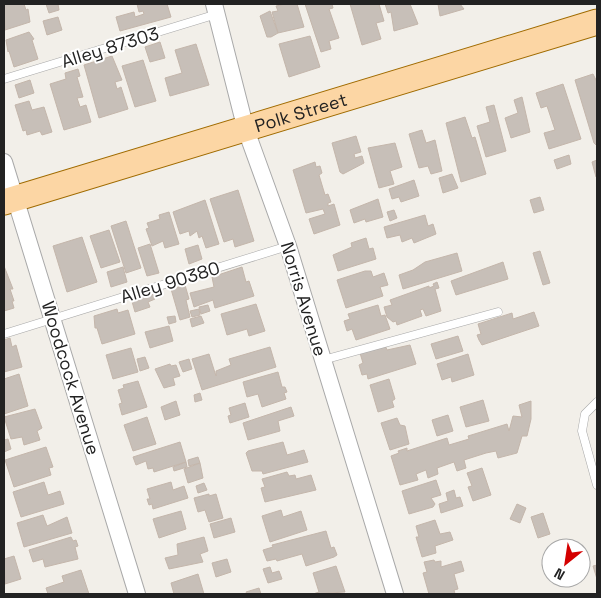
<svg xmlns="http://www.w3.org/2000/svg" width="601" height="598" font-family="'Space Grotesk',sans-serif">
	<style>
		.building { fill: #c7bfb8; stroke: #c4b6ab }
		.lines { fill: none; stroke-linecap: round; stroke-linejoin: round }
		.service-casing { stroke: #a9a9a9; stroke-width: 9 }
		.minor-casing { stroke: #a9a9a9; stroke-width: 18 }
		.primary-casing { stroke: #a06b00; stroke-width: 27 }
		.service { stroke: #fff; stroke-width: 8 }
		.minor { stroke: #fff; stroke-width: 16 }
		.primary { stroke: #fcd6a4; stroke-width: 25 }
		.labels { text-anchor: middle; dominant-baseline: central; stroke-width: 4; stroke-linejoin: round; paint-order: stroke }
		.street-label { font-size: 18px; fill: #222; stroke: #fff }
	</style>
	<rect width="100%" height="100%" fill="#f2efe9"/>
	<g class="building">
		<polygon points="4,4 24,4 26,10 28,9 30,22 5,30"/>
		<polygon points="46,4 58,4 59,10 49,13"/>
		<polygon points="137,4 167,4 171,17 120,31 116,17 134,12 135,17 144,14 143,11 139,12"/>
		<polygon points="285,4 297,4 304,27 278,33 272,12 278,11 276,6"/>
		<polygon points="305,4 332,4 333,8 329,9 339,38 329,41 331,49 321,52"/>
		<polygon points="350,4 379,4 384,21 376,23 381,39 362,45"/>
		<polygon points="385,4 410,4 418,24 394,31 391,12 388,13"/>
		<polygon points="438,4 460,4 464,9 440,16"/>
		<polygon points="270,11 278,33 271,37 267,37 260,16"/>
		<polygon points="58,17 62,30 47,35 43,21"/>
		<polygon points="29,32 34,39 32,40 38,59 14,67 9,51 8,52 6,40"/>
		<polygon points="310,36 320,67 289,77 279,44"/>
		<polygon points="160,42 165,58 150,62 145,47"/>
		<polygon points="196,44 209,85 170,96 165,78 182,73 175,50"/>
		<polygon points="112,56 122,80 115,82 117,89 121,87 128,109 99,118 84,65"/>
		<polygon points="143,60 156,101 135,107 122,66"/>
		<polygon points="78,69 80,76 77,77 83,97 77,98 80,107 86,105 91,122 64,130 50,84 66,79 65,73"/>
		<polygon points="593,74 597,82 597,146 594,143 575,80"/>
		<polygon points="30,80 34,93 19,98 15,85"/>
		<polygon points="563,84 581,139 549,149 544,133 555,130 547,106 541,108 536,93"/>
		<polygon points="522,97 530,132 511,138 505,118 518,113 514,100"/>
		<polygon points="29,101 32,110 44,107 52,132 42,135 40,131 27,135 26,130 23,131 15,105"/>
		<polygon points="494,105 506,151 486,157 477,126 490,122 486,107"/>
		<polygon points="465,117 472,138 475,137 486,174 461,182 446,123"/>
		<polygon points="422,130 426,143 435,140 442,171 431,174 428,166 419,168 409,134"/>
		<polygon points="356,136 361,152 354,154 355,158 362,156 364,163 343,174 340,172 332,143"/>
		<polygon points="395,143 402,167 390,171 394,184 379,188 368,148"/>
		<polygon points="569,155 571,164 557,169 554,160"/>
		<polygon points="597,160 597,176 596,177 592,162"/>
		<polygon points="315,162 316,167 320,166 322,173 319,175 325,195 328,194 331,202 328,203 328,206 334,204 340,225 314,234 309,219 325,214 323,209 306,213 293,170"/>
		<polygon points="452,174 458,188 443,193 439,178"/>
		<polygon points="414,180 419,196 401,202 399,197 392,199 389,189"/>
		<polygon points="238,190 254,241 235,247 233,239 224,242 210,199"/>
		<polygon points="540,197 544,210 534,213 530,200"/>
		<polygon points="378,199 383,217 366,222 365,219 354,223 350,210"/>
		<polygon points="205,200 219,244 206,248 202,236 199,238 197,231 190,236 189,231 180,234 173,212"/>
		<polygon points="394,210 397,218 390,221 387,212"/>
		<polygon points="169,212 179,244 165,248 163,241 152,246 146,229 149,228 147,223 160,219 159,215"/>
		<polygon points="425,215 428,226 433,224 436,234 414,243 412,238 402,242 400,235 387,238 384,227"/>
		<polygon points="126,221 141,268 126,273 111,226"/>
		<polygon points="109,230 120,262 101,268 90,236"/>
		<polygon points="82,237 97,282 67,292 53,246"/>
		<polygon points="366,238 369,249 373,248 376,259 338,271 333,255 352,247 351,243"/>
		<polygon points="150,244 159,273 147,276 138,248"/>
		<polygon points="198,245 202,259 189,264 185,249"/>
		<polygon points="540,251 550,283 543,285 533,253"/>
		<polygon points="457,253 462,271 403,289 399,275 413,270 425,262"/>
		<polygon points="503,262 508,279 456,295 451,281"/>
		<polygon points="4,266 13,289 10,289 14,301 12,301 14,308 4,311"/>
		<polygon points="123,267 127,282 111,287 107,272"/>
		<polygon points="242,267 246,282 249,281 254,296 215,308 213,300 194,307 190,293 214,287 212,277"/>
		<polygon points="365,271 371,271 373,277 384,273 388,285 380,287 383,296 346,308 337,280"/>
		<polygon points="437,282 439,288 435,289 441,311 426,316 423,309 420,310 422,316 397,325 396,321 393,322 387,317 384,307 392,305 390,300 429,286 429,288 434,286 433,284"/>
		<polygon points="185,285 189,299 186,300 190,317 180,320 171,289"/>
		<polygon points="146,293 146,296 153,294 155,299 148,302 150,307 135,312 131,298"/>
		<polygon points="256,304 265,331 249,336 247,329 227,335 221,314"/>
		<polygon points="208,305 210,311 201,314 199,307"/>
		<polygon points="378,305 381,316 385,315 390,329 356,340 352,329 347,331 344,321 350,319 348,314"/>
		<polygon points="117,309 118,313 128,310 135,334 102,344 97,328 95,328 94,316"/>
		<polygon points="199,309 200,315 192,317 190,311"/>
		<polygon points="534,312 539,326 482,345 479,340 477,335 481,334 478,324 512,313 513,319"/>
		<polygon points="175,316 176,322 169,324 167,317"/>
		<polygon points="201,316 204,323 192,327 190,319"/>
		<polygon points="169,326 173,341 150,348 145,332"/>
		<polygon points="458,336 463,351 436,359 431,344"/>
		<polygon points="10,338 12,347 16,345 22,367 4,372 4,340"/>
		<polygon points="385,345 387,350 410,345 416,364 368,379 367,374 362,375 359,365 363,363 360,353"/>
		<polygon points="270,347 276,367 202,390 192,359 209,354 216,376 216,371 231,365 229,359"/>
		<polygon points="131,348 138,372 113,379 106,355"/>
		<polygon points="468,354 474,375 452,382 451,377 442,380 437,364"/>
		<polygon points="145,357 149,368 140,371 137,359"/>
		<polygon points="189,359 192,369 183,372 179,362"/>
		<polygon points="170,364 171,366 176,365 180,376 173,378 175,385 164,388 155,369"/>
		<polygon points="278,372 282,387 285,387 287,392 284,393 286,399 262,407 258,394 247,397 243,382"/>
		<polygon points="19,374 28,406 4,414 4,379"/>
		<polygon points="389,379 395,399 392,401 394,407 378,412 370,385"/>
		<polygon points="138,381 147,407 122,415 119,404 122,403 118,390 124,388 123,385"/>
		<polygon points="200,393 202,400 195,402 194,395"/>
		<polygon points="483,400 489,421 466,427 460,407"/>
		<polygon points="176,401 180,415 165,420 161,407"/>
		<polygon points="531,401 531,419 527,436 522,436 517,453 498,458 496,451 486,453 464,460 466,468 457,471 454,462 437,468 438,474 428,478 426,470 416,474 418,480 400,485 391,456 399,453 398,451 407,448 407,451 447,438 449,445 469,439 468,436 507,424 509,431 513,416 522,417 519,405"/>
		<polygon points="245,403 249,417 230,423 228,416 231,415 229,408"/>
		<polygon points="291,407 294,416 278,421 280,431 248,440 243,423"/>
		<polygon points="35,409 42,428 37,431 40,440 24,445 22,437 11,439 4,417"/>
		<polygon points="448,415 453,431 437,436 432,420"/>
		<polygon points="147,417 156,444 133,451 124,425"/>
		<polygon points="397,418 400,425 405,426 409,444 390,450 381,423"/>
		<polygon points="8,439 11,449 4,452 4,440"/>
		<polygon points="180,442 186,462 154,472 153,468 148,469 146,461 136,465 133,457"/>
		<polygon points="283,442 287,455 304,450 308,462 263,474 262,471 252,471 246,453 248,451"/>
		<polygon points="46,447 53,467 49,468 51,475 14,487 5,460"/>
		<polygon points="198,457 200,463 189,466 188,460"/>
		<polygon points="186,462 187,467 174,471 173,467"/>
		<polygon points="200,463 203,478 188,483 184,469"/>
		<polygon points="482,468 491,495 473,501 468,487 472,486 467,473"/>
		<polygon points="287,472 289,476 295,475 296,479 311,475 316,490 265,502 261,488 265,487 262,479"/>
		<polygon points="436,480 441,495 431,498 435,504 433,507 409,514 402,491"/>
		<polygon points="44,482 48,495 60,491 64,504 21,517 13,492"/>
		<polygon points="171,482 173,490 184,486 188,498 153,509 152,504 149,505 147,499 150,499 147,489"/>
		<polygon points="204,483 207,490 198,493 196,486"/>
		<polygon points="454,490 456,498 460,497 463,506 441,513 439,504 448,501 446,493"/>
		<polygon points="209,494 209,496 216,494 223,518 209,522 205,510 198,512 194,498"/>
		<polygon points="517,504 526,508 520,523 510,519"/>
		<polygon points="281,510 283,517 301,511 307,530 270,542 262,516"/>
		<polygon points="181,511 186,529 159,538 153,519"/>
		<polygon points="543,513 550,534 538,538 531,517"/>
		<polygon points="43,515 47,526 67,517 72,533 24,547 17,523"/>
		<polygon points="231,518 235,532 214,538 210,524"/>
		<polygon points="435,520 440,534 450,532 453,540 435,546 436,553 422,557 416,537 419,537 416,526"/>
		<polygon points="326,531 331,548 334,547 337,555 334,557 306,566 302,554 277,561 276,559 267,561 263,550 273,547 272,545"/>
		<polygon points="71,537 73,541 76,540 78,546 75,547 78,559 45,567 43,559 33,562 29,550"/>
		<polygon points="204,537 208,551 200,554 203,562 169,569 165,558 178,555 177,544"/>
		<polygon points="14,556 21,579 5,584 4,559"/>
		<polygon points="227,559 231,572 216,577 212,563"/>
		<polygon points="434,560 435,562 441,561 441,567 461,561 464,571 454,574 458,589 454,590 455,594 429,594 423,573 427,572 424,562"/>
		<polygon points="597,565 597,579 593,566"/>
		<polygon points="336,566 345,592 313,594 319,592 313,573"/>
		<polygon points="270,567 272,573 279,571 282,579 268,583 263,569"/>
		<polygon points="81,570 89,594 48,594 46,588 64,582 62,576"/>
		<polygon points="198,574 204,594 174,594 171,583"/>
		<polygon points="259,588 261,594 247,594 246,592"/>
	</g>
	<g class="lines">
		<g class="service-casing">
			<g id="service">
				<polyline points="4,79 217,14"/>
				<polyline points="4,334 288,246"/>
				<polyline points="323,360 498,312"/>
				<polyline points="597,402 585,414 582,431 597,485"/>
			</g>
		</g>
		<g class="minor-casing">
			<g id="minor">
				<polyline points="214,4 246,130 288,246 395,594"/>
				<polyline points="4,162 137,594"/>
			</g>
		</g>
		<g class="primary-casing">
			<g id="primary">
				<path id="s1" d="M 4,202 L 597,22"/>
			</g>
		</g>
		<use href="#service" class="service"/>
		<use href="#minor" class="minor"/>
		<use href="#primary" class="primary"/>
	</g>
	<g class="labels">
		<g class="street-label">
			<text transform="translate(110 47) rotate(-17)">Alley 87303</text>
			<text stroke="none"><textPath href="#s1" startOffset="310">Polk Street</textPath></text>
			<text transform="translate(170 282) rotate(-17)">Alley 90380</text>
			<text transform="translate(304 299) rotate(73)">Norris Avenue</text>
			<text transform="translate(71 378) rotate(73)">Woodcock Avenue</text>
		</g>
	</g>
	<rect width="601" height="598" fill="none" stroke="#222222" stroke-width="10"/>
	<g transform="translate(566 563) rotate(210)"><circle r="24" fill="#ffffff" stroke="#a7a7a7"/>
	<path d="M0-4L9 19L0 12L-9 19Z" fill="#d40000"/>
	<text y="-8" font-size="14" font-weight="bold" text-anchor="middle" fill="#222222">N</text>
	</g>
</svg>
